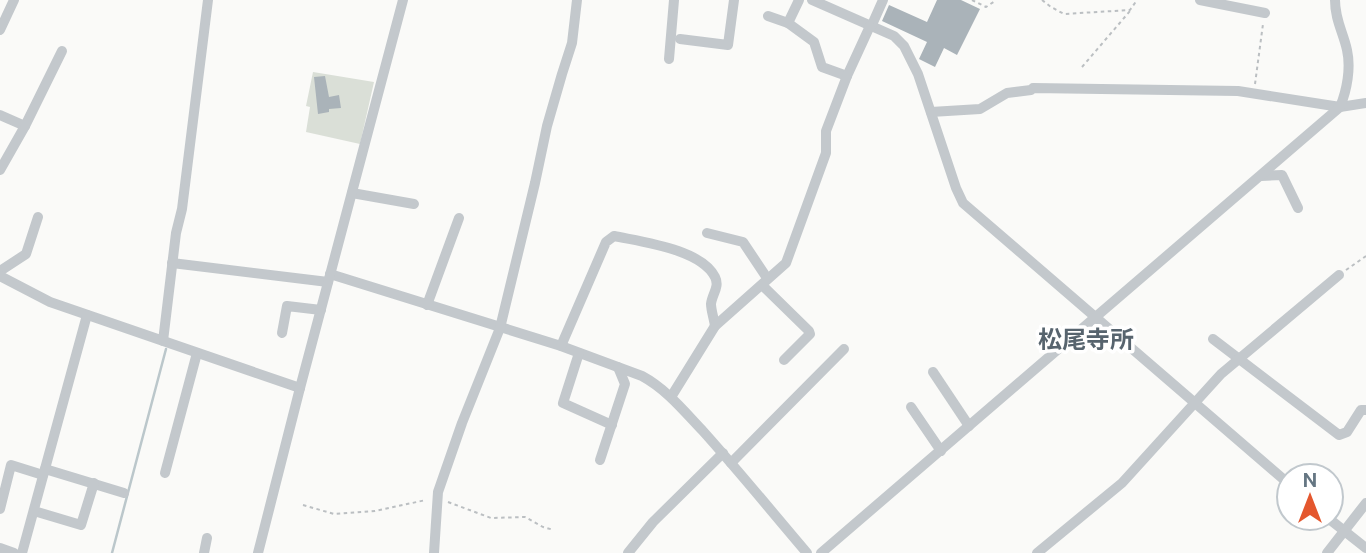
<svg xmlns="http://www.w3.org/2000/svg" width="1366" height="553" font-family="'Public Sans','Noto Sans JP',sans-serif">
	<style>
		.green { fill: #dadfd7 }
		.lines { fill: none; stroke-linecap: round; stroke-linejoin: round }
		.stream { stroke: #bbc7cb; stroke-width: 2.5 }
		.building { fill: #aab3b9 }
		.path { stroke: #bbbfc2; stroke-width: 2; stroke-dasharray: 3.5 3.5; stroke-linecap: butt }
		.minor { stroke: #c3c8cc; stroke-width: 10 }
		.labels { text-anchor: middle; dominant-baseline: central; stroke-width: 7; stroke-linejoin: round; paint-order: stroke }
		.quarter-label { font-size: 24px; font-weight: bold; fill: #57646e; stroke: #fff }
	</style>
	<rect width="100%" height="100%" fill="#fafaf8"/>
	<polygon class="green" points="313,72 374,82 360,144 306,132 310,107 306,106"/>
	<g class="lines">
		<polyline class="stream" points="112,553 166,349"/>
	</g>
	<g class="building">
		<polygon points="937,0 961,0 980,9 957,55 944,48 935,67 919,59 927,42 882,21 889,5 927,22"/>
		<polygon points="325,76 329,97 339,95 341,108 329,109 329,112 318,114 314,77"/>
	</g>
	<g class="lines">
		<g class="path">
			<polyline points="972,0 986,7 995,1"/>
			<polyline points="1042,0 1051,7 1064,14 1130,10 1137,0"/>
			<polyline points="1082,67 1130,11"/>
			<polyline points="1255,84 1263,24"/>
			<polyline points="1346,270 1366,256"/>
			<polyline points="448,502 491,518 525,517 543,527 554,530"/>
			<polyline points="303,505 334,514 375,511 426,500"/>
		</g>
		<g class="minor">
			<polyline points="812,0 894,36 904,46 918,74 956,188 963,203 1289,484"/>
			<polyline points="1200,0 1265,13"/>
			<polyline points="768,16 788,23 814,42 822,67 847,76"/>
			<polyline points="788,23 799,0"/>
			<polyline points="871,27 883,0"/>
			<polyline points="0,30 14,0"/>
			<polyline points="680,39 728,45 734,0"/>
			<polyline points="669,59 674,0"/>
			<polyline points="931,112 980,109 1007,93 1031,90 1033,88 1238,91 1340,107 1366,103"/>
			<polyline points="0,115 25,126 0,170"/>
			<polyline points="25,126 62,51"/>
			<polyline points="1261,176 1282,175 1298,208"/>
			<polyline points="352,193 414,204"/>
			<polyline points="707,233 743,242 767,278"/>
			<polyline points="172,263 328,282"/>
			<polyline points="0,271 26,254 38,217"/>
			<path d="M 330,274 L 561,346 L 642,376 C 666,389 683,410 702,430 C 738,470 772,512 807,553"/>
			<polyline points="0,276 50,302 300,388"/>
			<polyline points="762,285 809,331 810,334 784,360"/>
			<polyline points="427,305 459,218"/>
			<polyline points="282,333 287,306 321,310"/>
			<polyline points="1213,339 1339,435 1347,432 1361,410 1366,410"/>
			<polyline points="163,341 176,233 182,209 208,0"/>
			<path d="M 561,346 L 606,242 L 614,236 C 642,242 701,249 715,277 C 720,287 712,294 711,304 C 711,310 714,319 715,326"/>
			<polyline points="579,353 563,403 612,425"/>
			<polyline points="933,372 969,426"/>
			<polyline points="671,397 715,326 786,263 826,153 826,131 847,76 870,26"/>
			<polyline points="911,407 941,451"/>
			<polyline points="600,460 625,384 618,367"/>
			<polyline points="731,463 844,349"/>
			<polyline points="45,469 124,493"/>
			<polyline points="165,473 197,353"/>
			<polyline points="0,509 11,465 43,475"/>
			<polyline points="34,511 81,525 94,483"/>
			<polyline points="1328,518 1366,548"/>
			<polyline points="0,548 14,553"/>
			<polyline points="22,553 87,315"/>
			<polyline points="204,553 207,538"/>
			<polyline points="258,553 300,388 403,0"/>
			<polyline points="434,553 438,492 462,423 500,328 535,183 547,126 562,74 572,43 577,0"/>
			<polyline points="628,553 653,522 723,453"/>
			<path d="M 821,553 L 1340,107 C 1347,90 1351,68 1347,50 C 1343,32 1335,20 1335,0"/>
			<polyline points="1037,553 1122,483 1221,374 1339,275"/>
			<polyline points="1327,553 1366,503"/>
		</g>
	</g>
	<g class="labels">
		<g class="quarter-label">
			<text x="1086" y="339">松尾寺所</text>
		</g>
	</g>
	<g transform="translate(1310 497)"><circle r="33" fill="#ffffff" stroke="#c1c8cd" stroke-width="2"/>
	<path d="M0-5L12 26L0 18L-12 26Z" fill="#e4572e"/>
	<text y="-10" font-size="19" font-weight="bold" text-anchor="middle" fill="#657683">N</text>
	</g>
</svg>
